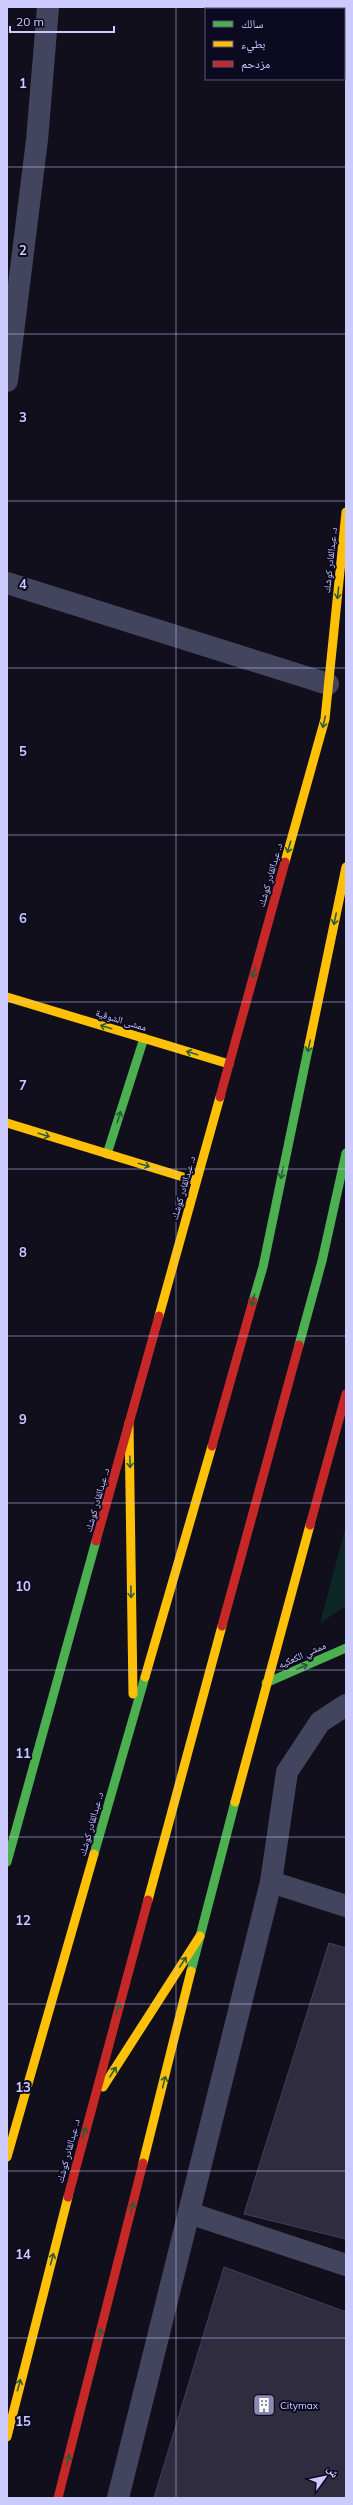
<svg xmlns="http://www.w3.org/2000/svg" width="353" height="2505" font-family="Mulish,'Noto Naskh Arabic',sans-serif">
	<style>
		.green { fill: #0d2725 }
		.building { fill: #2e2c3e; stroke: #42405a }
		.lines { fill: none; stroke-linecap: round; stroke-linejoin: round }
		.street { stroke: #43445d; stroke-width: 22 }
		.fast { stroke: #4caf50; stroke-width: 9 }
		.slow { stroke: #ffc107; stroke-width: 9 }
		.jam { stroke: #c62828; stroke-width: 9 }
		.oneway { stroke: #2c5c38 }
		.grid { fill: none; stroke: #cccaff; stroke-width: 1; stroke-opacity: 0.55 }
		.labels { text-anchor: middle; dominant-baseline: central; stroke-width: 4; stroke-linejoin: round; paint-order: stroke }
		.street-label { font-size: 10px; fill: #cccaff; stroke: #0c0a20 }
		.poi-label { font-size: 10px; fill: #cccaff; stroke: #0c0a20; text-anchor: start }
		.grid-label { font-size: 13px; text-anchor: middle; font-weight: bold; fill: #cccaff; stroke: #0c0a20; stroke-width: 4; stroke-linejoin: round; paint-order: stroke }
	</style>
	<rect width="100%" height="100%" fill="#100f1b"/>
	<polygon class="green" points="346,1526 346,1606 320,1623"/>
	<g class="building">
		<polygon points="329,1943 346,1948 346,2239 244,2214"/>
		<polygon points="224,2267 346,2312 346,2498 154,2498"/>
	</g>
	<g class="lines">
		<g class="street">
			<polyline points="7,381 37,140 48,7"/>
			<polyline points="7,583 328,684"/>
			<polyline points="346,1705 320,1722 287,1772 271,1882 346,1906"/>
			<polyline points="189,2213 346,2265"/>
			<polyline points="118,2498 271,1882"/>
		</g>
		<g class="fast">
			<polyline points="107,1154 144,1038"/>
			<polyline points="253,1301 263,1267 309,1045"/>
			<polyline points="299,1345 322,1261 346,1153"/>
			<polyline points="266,1683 346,1648"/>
			<polyline points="94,1854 145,1677"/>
			<polyline points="7,1862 96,1541"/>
			<polyline points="191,1971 235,1802"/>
		</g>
		<g class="slow">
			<polyline points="285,862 325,719 346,512"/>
			<polyline points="7,997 229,1064"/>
			<polyline points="309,1045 346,867"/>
			<polyline points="7,1123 196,1181"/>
			<polyline points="159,1316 220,1097"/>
			<polyline points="129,1423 133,1694"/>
			<polyline points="145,1677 212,1446"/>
			<polyline points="235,1802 310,1525"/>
			<polyline points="148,1900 222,1626"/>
			<polyline points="103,2087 200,1936"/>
			<polyline points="7,2157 94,1854"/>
			<polyline points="143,2163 191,1971"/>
			<polyline points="7,2437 68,2197"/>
		</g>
		<g class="jam">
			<polyline points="220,1097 285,862"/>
			<polyline points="212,1446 253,1301"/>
			<polyline points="310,1525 346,1394"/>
			<polyline points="96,1541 159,1316"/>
			<polyline points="222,1626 299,1345"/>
			<polyline points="68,2197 148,1900"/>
			<polyline points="58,2498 143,2163"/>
		</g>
	</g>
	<defs><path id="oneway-shaft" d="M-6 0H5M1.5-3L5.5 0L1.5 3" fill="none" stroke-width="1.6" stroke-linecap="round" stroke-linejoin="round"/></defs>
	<g class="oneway">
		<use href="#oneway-shaft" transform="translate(338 593) rotate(96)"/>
		<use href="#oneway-shaft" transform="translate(324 722) rotate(103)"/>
		<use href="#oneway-shaft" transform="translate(289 847) rotate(106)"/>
		<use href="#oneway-shaft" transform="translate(335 919) rotate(102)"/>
		<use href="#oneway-shaft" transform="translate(254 972) rotate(106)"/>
		<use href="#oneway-shaft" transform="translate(106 1027) rotate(-163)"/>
		<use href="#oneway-shaft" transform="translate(309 1046) rotate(102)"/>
		<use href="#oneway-shaft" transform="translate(192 1053) rotate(-163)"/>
		<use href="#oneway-shaft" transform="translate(119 1117) rotate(-72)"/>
		<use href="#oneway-shaft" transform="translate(44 1135) rotate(17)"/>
		<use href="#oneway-shaft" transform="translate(144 1165) rotate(17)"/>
		<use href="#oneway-shaft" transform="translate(282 1173) rotate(102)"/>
		<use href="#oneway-shaft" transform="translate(253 1300) rotate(106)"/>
		<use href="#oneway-shaft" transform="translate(130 1462) rotate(89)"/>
		<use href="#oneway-shaft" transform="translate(131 1592) rotate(89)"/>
		<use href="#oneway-shaft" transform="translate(302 1667) rotate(-24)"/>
		<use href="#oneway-shaft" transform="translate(183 1962) rotate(-57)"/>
		<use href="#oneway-shaft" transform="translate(118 2008) rotate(-75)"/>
		<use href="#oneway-shaft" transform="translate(113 2072) rotate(-57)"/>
		<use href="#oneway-shaft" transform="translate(164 2082) rotate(-76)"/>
		<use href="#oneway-shaft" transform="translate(84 2133) rotate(-75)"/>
		<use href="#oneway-shaft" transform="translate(132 2208) rotate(-76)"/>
		<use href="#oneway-shaft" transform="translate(52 2259) rotate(-75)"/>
		<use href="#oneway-shaft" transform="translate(100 2334) rotate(-76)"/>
		<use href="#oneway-shaft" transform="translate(19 2385) rotate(-75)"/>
		<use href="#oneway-shaft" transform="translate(68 2460) rotate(-75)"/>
	</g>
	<path class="grid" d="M 176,7 L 176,2498M 7,167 L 346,167M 7,334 L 346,334M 7,501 L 346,501M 7,668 L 346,668M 7,835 L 346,835M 7,1002 L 346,1002M 7,1169 L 346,1169M 7,1336 L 346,1336M 7,1503 L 346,1503M 7,1670 L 346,1670M 7,1837 L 346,1837M 7,2004 L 346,2004M 7,2171 L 346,2171M 7,2338 L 346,2338"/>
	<defs>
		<g id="building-square" transform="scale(1.15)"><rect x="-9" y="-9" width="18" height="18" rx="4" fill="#8a89af" stroke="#0c0a20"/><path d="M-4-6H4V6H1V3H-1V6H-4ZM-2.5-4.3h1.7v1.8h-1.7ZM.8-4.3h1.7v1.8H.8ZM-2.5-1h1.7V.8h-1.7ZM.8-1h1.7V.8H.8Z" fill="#fff"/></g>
	</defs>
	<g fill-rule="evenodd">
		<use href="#building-square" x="264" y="2405"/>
	</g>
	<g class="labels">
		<g class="street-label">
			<text transform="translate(330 560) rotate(-84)">د. عبدالقادر كوشك</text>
			<text transform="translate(270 875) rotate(-74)">د. عبدالقادر كوشك</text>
			<text transform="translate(121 1020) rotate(17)">ممشى الشوقية</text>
			<text transform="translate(183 1188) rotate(-74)">د. عبدالقادر كوشك</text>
			<text transform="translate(97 1500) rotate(-74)">د. عبدالقادر كوشك</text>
			<text transform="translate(302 1655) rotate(-24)">ممشي الكعكيه</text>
			<text transform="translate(91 1824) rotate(-74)">د. عبدالقادر كوشك</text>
			<text transform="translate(68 2151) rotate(-75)">د. عبدالقادر كوشك</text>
		</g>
		<g class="poi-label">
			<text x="280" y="2405">Citymax</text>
		</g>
	</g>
	<g class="grid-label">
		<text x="23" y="88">1</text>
		<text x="23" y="255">2</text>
		<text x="23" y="422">3</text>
		<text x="23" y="589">4</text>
		<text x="23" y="756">5</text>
		<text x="23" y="923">6</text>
		<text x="23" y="1090">7</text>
		<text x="23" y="1257">8</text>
		<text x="23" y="1424">9</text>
		<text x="23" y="1591">10</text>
		<text x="23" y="1758">11</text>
		<text x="23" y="1925">12</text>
		<text x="23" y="2092">13</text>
		<text x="23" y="2259">14</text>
		<text x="23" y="2426">15</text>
	</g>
	<rect width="353" height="2505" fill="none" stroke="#cccaff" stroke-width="16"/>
	<rect x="205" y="8" width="140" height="72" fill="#0c0a20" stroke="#595779"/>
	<rect x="213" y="21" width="20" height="6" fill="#4caf50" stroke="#595779"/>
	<text x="241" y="28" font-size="12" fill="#cccaff">سالك</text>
	<rect x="213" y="41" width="20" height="6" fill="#ffc107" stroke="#595779"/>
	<text x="241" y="48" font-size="12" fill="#cccaff">بطيء</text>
	<rect x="213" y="61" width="20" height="6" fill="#c62828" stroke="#595779"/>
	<text x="241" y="68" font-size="12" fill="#cccaff">مزدحم</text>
	<g transform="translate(325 2477) rotate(57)" stroke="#0c0a20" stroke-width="3" paint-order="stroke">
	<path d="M0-3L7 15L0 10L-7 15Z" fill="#cccaff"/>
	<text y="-6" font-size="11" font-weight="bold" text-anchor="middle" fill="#cccaff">ش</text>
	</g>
	<path d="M10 26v6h104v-6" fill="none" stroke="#cccaff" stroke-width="2"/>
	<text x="16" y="26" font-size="12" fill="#cccaff" stroke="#0c0a20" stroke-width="3" paint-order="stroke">20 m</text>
</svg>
